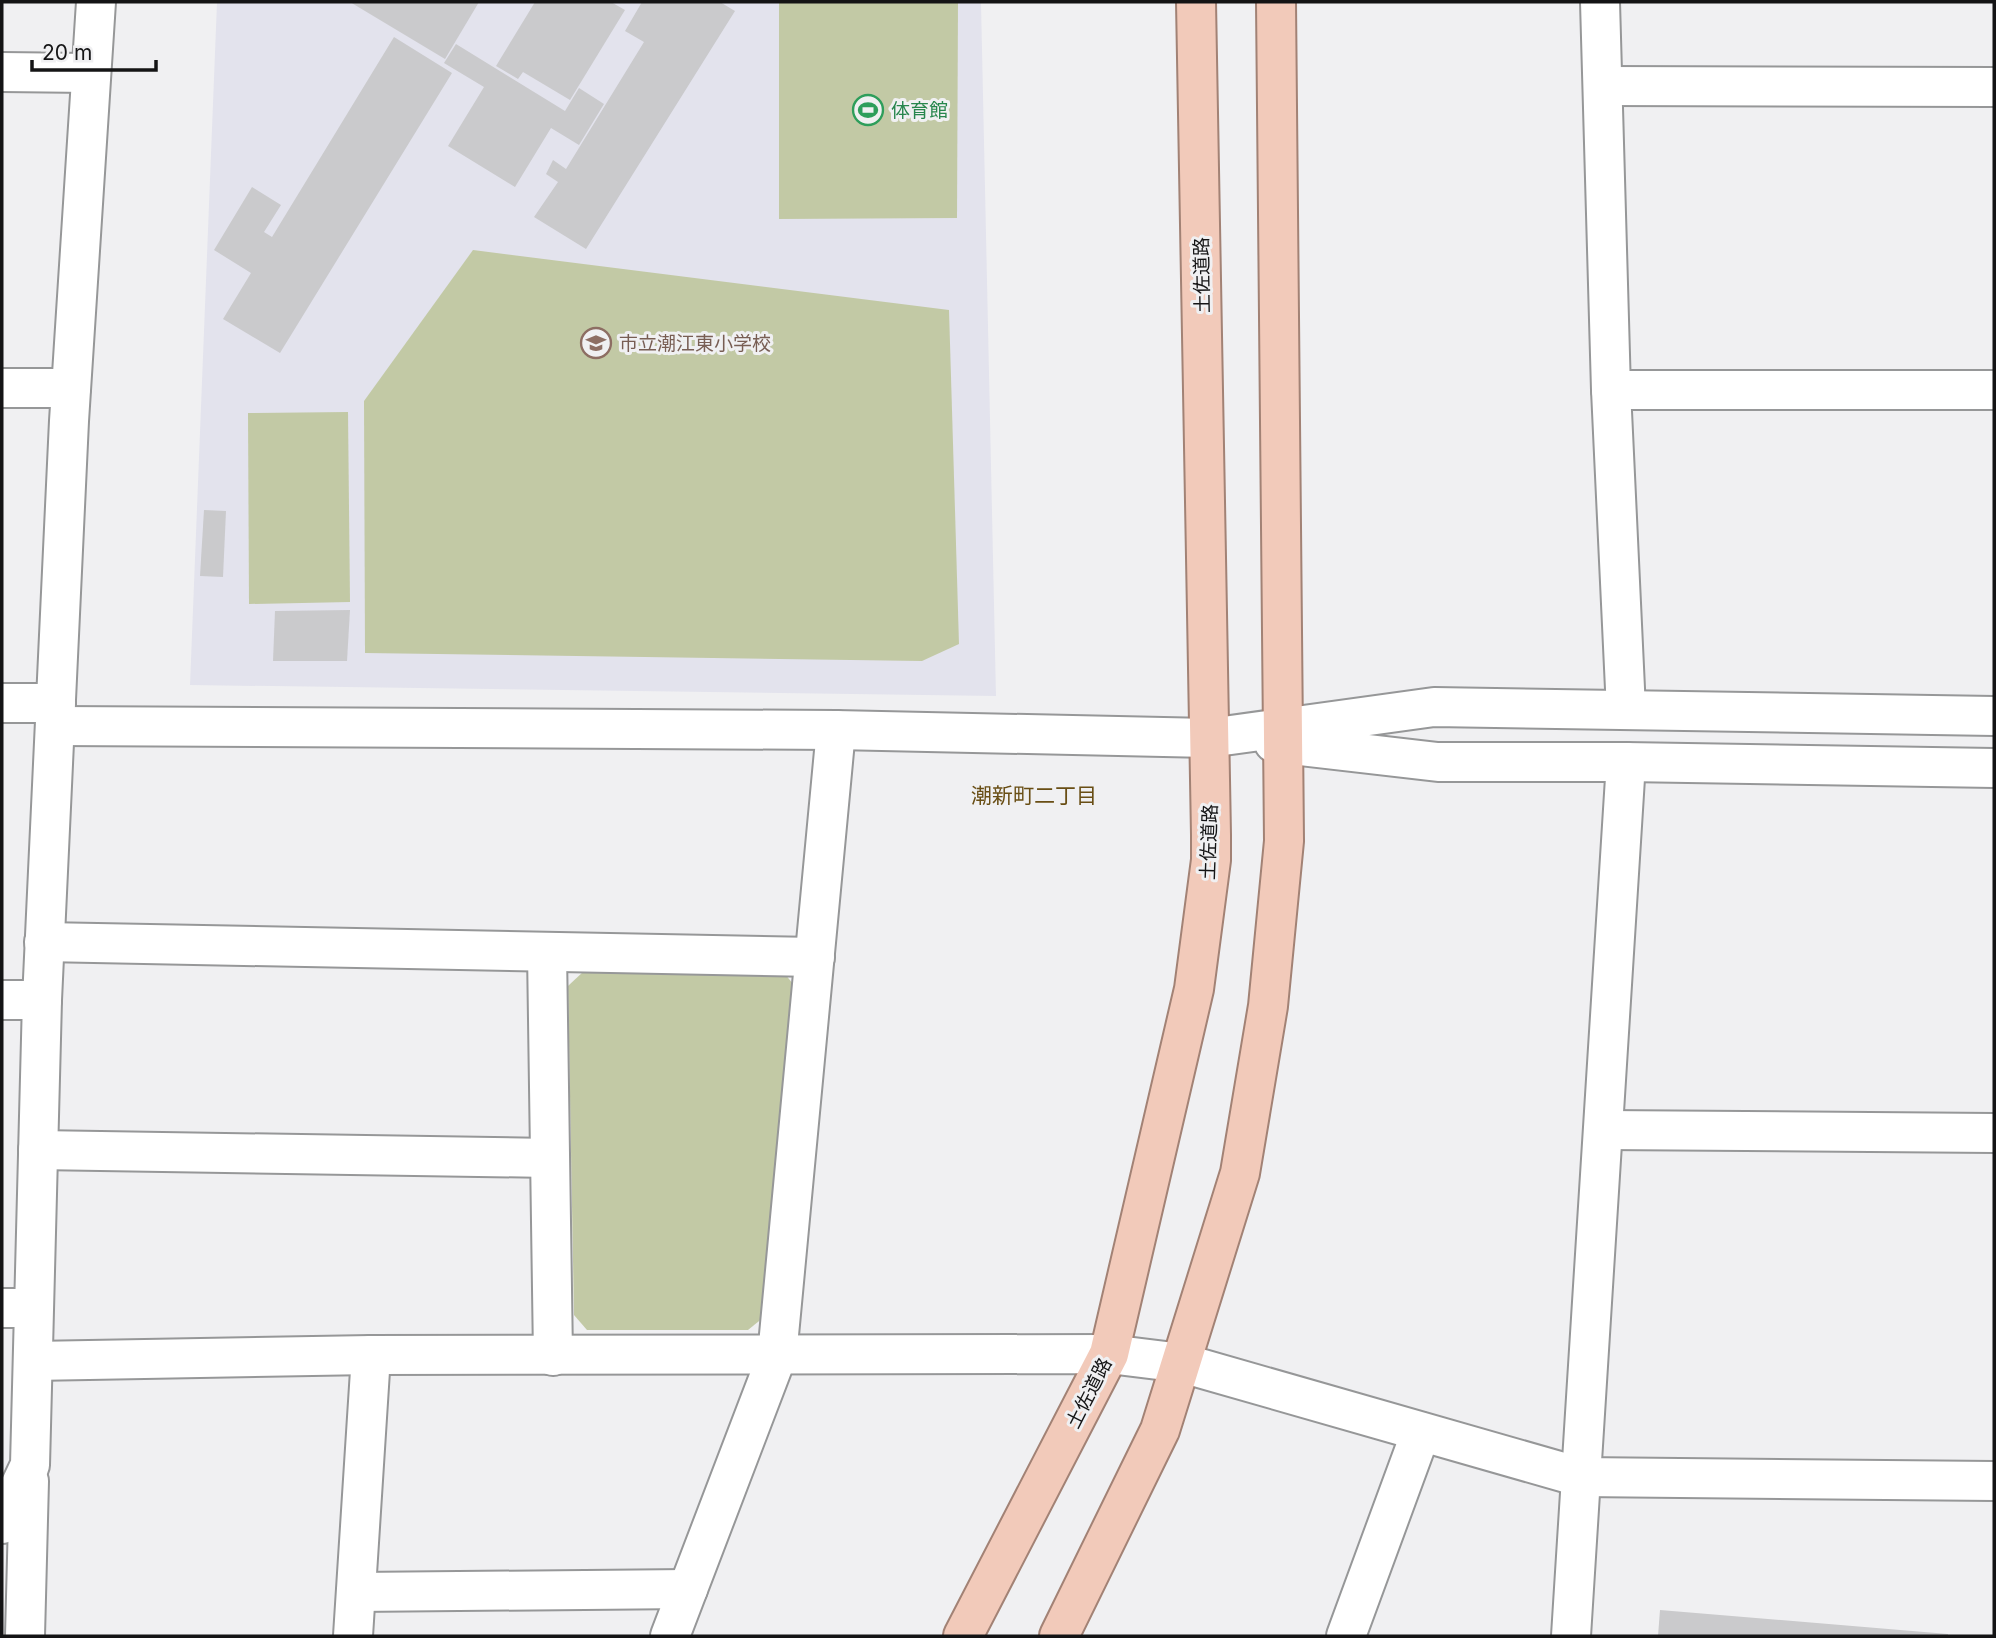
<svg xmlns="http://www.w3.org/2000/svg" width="1996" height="1638" font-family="Inter,'Noto Sans JP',sans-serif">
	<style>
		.built { fill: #e3e3ed }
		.green { fill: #c2c9a5 }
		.building { fill: #cacacc }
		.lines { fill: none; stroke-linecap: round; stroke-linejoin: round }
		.minor-casing { stroke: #969798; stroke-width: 42 }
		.tertiary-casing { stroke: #969798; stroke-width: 42 }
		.trunk-casing { stroke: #a28275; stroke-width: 42 }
		.minor { stroke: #fff; stroke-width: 38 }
		.tertiary { stroke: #fff; stroke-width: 38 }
		.trunk { stroke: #f2caba; stroke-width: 38 }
		.labels { text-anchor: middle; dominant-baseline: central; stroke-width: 6; stroke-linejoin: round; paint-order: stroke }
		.leisure-label { font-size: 19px; fill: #27864d; stroke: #f0f0f2; text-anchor: start }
		.street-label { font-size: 19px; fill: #141415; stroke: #f0f0f2 }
		.education-label { font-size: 19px; fill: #785e54; stroke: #f0f0f2; text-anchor: start }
		.neighbourhood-label { font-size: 21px; fill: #694e15; stroke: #f0f0f2 }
	</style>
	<rect width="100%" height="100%" fill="#f0f0f2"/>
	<polygon class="built" points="217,2 981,2 996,696 190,685"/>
	<g class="green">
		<polygon points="779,2 958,2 957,218 779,219"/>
		<polygon points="473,250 949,310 959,644 922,661 365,653 364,401"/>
		<polygon points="348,412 350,602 249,604 248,413"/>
		<polygon points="584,971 785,974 797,989 764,1317 748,1330 587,1330 574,1315 568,986"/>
	</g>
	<g class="building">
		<polygon points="350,2 479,2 445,59"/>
		<polygon points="535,2 611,2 625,10 570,100 523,72 518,79 496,66"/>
		<polygon points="642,2 720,2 735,11 586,249 534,217 558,182 546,174 553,160 566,169 644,42 625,31"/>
		<polygon points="394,37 452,73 280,353 223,319 251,273 214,250 252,187 281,205 264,232 272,237"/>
		<polygon points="456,44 565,111 579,88 604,104 579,145 551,128 515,187 448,146 484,87 444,63"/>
		<polygon points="204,510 226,511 223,577 200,576"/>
		<polygon points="350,610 347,661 273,661 275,611"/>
		<polygon points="1660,1610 1948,1634 1948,1636 1658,1636"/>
	</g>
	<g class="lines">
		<g class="minor-casing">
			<g id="minor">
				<polyline points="1600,2 1611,390 1626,710"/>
				<polyline points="2,72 90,73"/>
				<polyline points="1603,86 1994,87"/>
				<polyline points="2,388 71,388"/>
				<polyline points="1611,390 1994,390"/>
				<polyline points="2,703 56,703"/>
				<polyline points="55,726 836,730 1209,738"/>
				<polyline points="44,942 815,957"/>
				<polyline points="547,952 553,1356"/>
				<polyline points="2,1000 42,1000"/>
				<polyline points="1604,1130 1994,1133"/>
				<polyline points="38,1150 550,1158"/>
				<polyline points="2,1308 33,1308"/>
				<polyline points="33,1361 371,1355 1109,1354 1182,1363 1580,1477 1994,1481"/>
				<polyline points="2,1524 30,1465 42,1000 69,421 96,2"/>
				<polyline points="356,1592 688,1589"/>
				<polyline points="25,1636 29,1481"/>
				<polyline points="353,1636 371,1355"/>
				<polyline points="670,1636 777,1356 836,730"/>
				<polyline points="1346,1636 1421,1432"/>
				<polyline points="1571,1636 1626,762"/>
			</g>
		</g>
		<g class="tertiary-casing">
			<g id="tertiary">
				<polyline points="1209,738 1434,707 1994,716"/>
				<polyline points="1274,743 1438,762 1626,762 1994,768"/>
			</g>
		</g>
		<g class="trunk-casing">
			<g id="trunk">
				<polyline points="963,1636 1109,1354 1194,989 1211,860 1211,835 1196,2"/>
				<polyline points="1059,1636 1160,1430 1240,1173 1268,1006 1284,841 1276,2"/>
			</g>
		</g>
		<use href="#minor" class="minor"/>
		<use href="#tertiary" class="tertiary"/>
		<use href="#trunk" class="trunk"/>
	</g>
	<defs>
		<g id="stadium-ring" transform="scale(1.575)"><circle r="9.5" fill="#f0f0f2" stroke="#2e9e5b" stroke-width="1.5"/><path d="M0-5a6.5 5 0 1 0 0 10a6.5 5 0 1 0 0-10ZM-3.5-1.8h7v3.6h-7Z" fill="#2e9e5b"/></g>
		<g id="school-ring" transform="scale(1.575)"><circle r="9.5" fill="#f0f0f2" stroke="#8d6e63" stroke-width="1.5"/><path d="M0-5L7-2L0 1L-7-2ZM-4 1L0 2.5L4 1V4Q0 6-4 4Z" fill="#8d6e63"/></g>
	</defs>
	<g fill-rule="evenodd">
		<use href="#stadium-ring" x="868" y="110"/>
		<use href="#school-ring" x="596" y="343"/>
	</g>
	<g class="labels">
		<g class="leisure-label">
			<text x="891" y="110">体育館</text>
		</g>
		<g class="street-label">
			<text transform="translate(1202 275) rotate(-91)">土佐道路</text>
			<text transform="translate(1209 842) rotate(-88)">土佐道路</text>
			<text transform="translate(1089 1393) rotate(-63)">土佐道路</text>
		</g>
		<g class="education-label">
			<text x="619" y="343">市立潮江東小学校</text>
		</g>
		<g class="neighbourhood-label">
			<text x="1034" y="795">潮新町二丁目</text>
		</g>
	</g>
	<rect width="1996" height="1638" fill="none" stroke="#141415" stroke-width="7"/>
	<path d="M32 60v10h124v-10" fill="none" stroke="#141415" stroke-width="3.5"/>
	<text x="42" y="60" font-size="21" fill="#141415" stroke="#f0f0f2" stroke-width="5" paint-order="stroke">20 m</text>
</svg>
